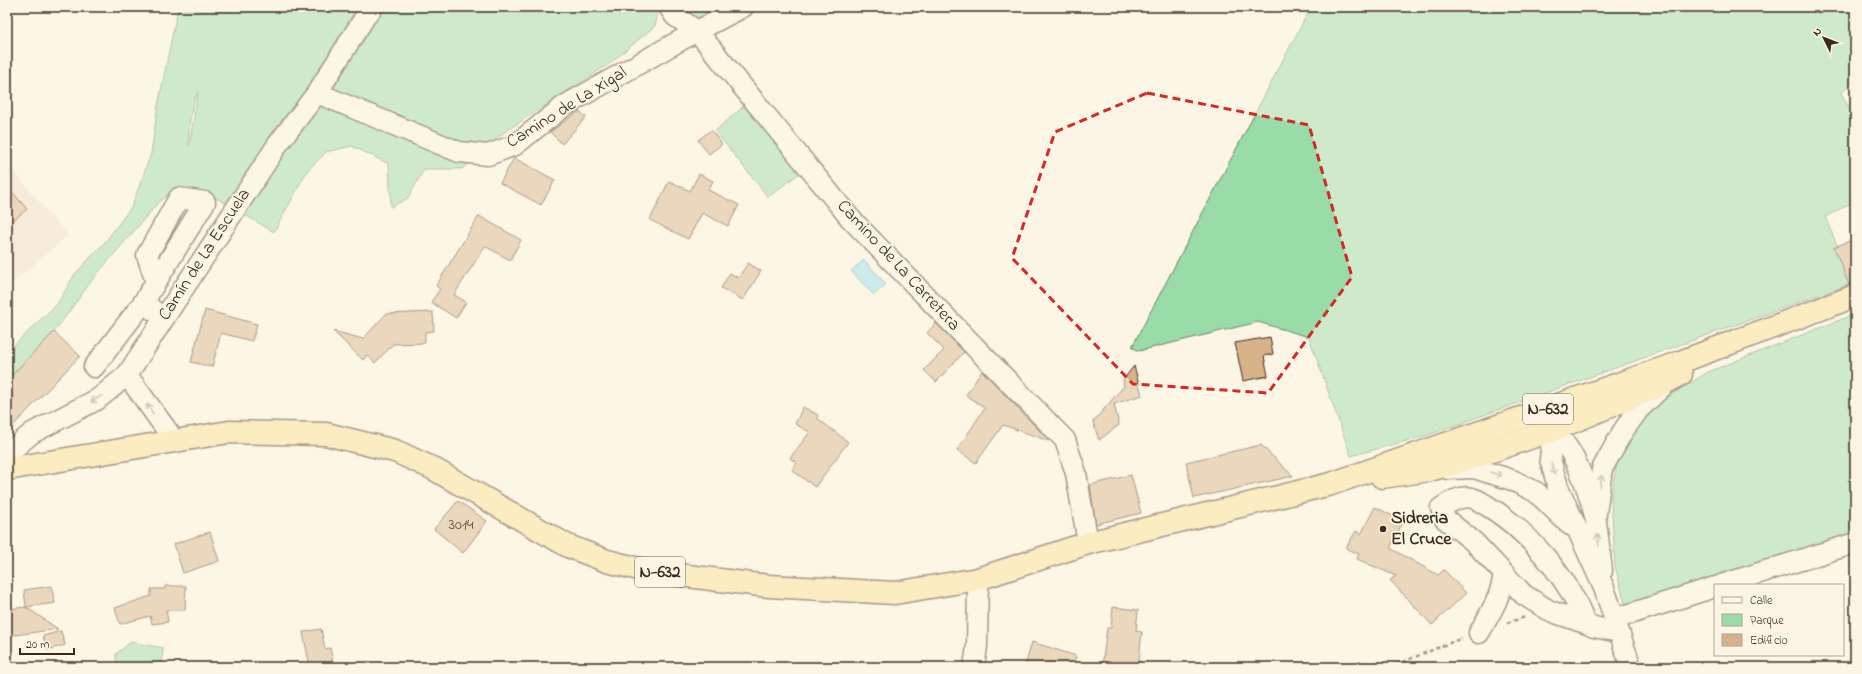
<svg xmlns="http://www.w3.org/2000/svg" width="1862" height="674" font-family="'Indie Flower',sans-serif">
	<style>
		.built { fill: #f1e1ca }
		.green { fill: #99dca8; stroke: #6a8363; fill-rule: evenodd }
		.water { fill: #92ddf2; stroke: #6f959d }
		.building { fill: #d8b38a; stroke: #3b2a1e }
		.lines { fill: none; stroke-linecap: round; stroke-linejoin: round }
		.minor-casing { stroke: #3b2a1e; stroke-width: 23 }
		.highway-casing { stroke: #3b2a1e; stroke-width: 25 }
		.path { stroke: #3b2a1e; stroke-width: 2.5; stroke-dasharray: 4 3; stroke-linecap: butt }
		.minor { stroke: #fcf5e5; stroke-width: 20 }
		.highway { stroke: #fbdf96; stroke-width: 22 }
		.oneway { stroke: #9c9082 }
		.marked { fill: none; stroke: #d62828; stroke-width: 3; stroke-dasharray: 8 5; stroke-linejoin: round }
		.poi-dot { fill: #3b2a1e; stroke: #fcf5e5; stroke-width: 1.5 }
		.labels { text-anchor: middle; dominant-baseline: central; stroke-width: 3.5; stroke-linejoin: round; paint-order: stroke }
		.number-label { font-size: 16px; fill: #624c39 }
		.shield { fill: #fcf5e5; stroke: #75675a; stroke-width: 1 }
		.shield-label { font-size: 17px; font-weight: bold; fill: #3b2a1e }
		.street-label { font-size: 18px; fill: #3b2a1e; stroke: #fcf5e5 }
		.poi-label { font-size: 18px; font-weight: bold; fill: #3b2a1e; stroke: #fcf5e5; text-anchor: start }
	</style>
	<rect width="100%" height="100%" fill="#fcf5e5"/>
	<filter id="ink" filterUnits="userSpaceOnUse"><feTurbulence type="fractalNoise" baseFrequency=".025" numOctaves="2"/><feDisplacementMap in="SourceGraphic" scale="8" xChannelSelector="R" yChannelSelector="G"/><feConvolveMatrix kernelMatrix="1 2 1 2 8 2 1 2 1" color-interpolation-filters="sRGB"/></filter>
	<g filter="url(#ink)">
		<polygon class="built" points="7,163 68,236 7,287"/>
		<g class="green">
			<path d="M 178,7 L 657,7 L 659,10 L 655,26 L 609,64 L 503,133 L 462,169 L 424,169 L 408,198 L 391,207 L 389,164 L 352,146 L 326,152 L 307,171 L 274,232 L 218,199 L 175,189 L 158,203 L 96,275 L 54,332 L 7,380 L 7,352 L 58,303 L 75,274 L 106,241 L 132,206 L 151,154 L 157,111 ZM 198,92 L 189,146 C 188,128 190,108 198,92 Z"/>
			<polygon points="675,7 725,7 701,19 678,10"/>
			<polygon points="1311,7 1855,7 1855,80 1841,93 1855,118 1855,201 1825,217 1853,283 1425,436 1351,456 1309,337 1258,322 1139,351 1132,347"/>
			<polygon points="744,106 801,172 768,197 715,131"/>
			<polygon points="1855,314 1855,532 1626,607 1615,566 1611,498 1616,467 1632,433 1663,400 1708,372"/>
			<polygon points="131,642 163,648 162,667 116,667 116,654"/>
		</g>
		<polygon class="water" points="864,260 886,284 874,295 851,271"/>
		<g class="building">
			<polygon points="579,111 586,117 562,144 550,132"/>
			<polygon points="711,130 722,144 709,154 698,140"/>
			<polygon points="514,158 555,180 541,205 500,183"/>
			<polygon points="699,174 713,181 708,190 739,205 728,226 702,213 688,239 650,220 669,181 690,191"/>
			<polygon points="7,186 27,209 7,226"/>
			<polygon points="479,216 521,240 510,260 485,246 454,295 466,302 456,318 431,302 440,289 436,286"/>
			<polygon points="1855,239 1855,284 1849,285 1834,247"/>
			<polygon points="748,263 761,271 743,300 721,288 730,273 738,278"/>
			<polygon points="205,310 257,324 252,341 221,333 212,367 191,362"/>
			<polygon points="433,312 434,331 425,332 425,343 393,344 375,363 367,355 363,360 333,331 363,339 386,314"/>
			<polygon points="936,323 964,352 936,382 924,370 944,350 927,333"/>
			<polygon points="54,332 80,356 7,432 7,380"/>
			<polygon points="1270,337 1273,354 1264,356 1268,376 1243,381 1235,343"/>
			<polygon points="1134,366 1142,395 1114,404 1119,425 1099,440 1093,422 1124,386 1123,380"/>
			<polygon points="982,371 1038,429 1049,441 1003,425 976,463 957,450 985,408 966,395"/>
			<polygon points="803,407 818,415 817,418 848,442 815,487 792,470 797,463 790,458 810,432 795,424"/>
			<polygon points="1261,445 1293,476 1194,498 1186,462"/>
			<polygon points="1131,475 1141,513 1096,524 1090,485"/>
			<polygon points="458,501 487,521 463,553 434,529"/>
			<polygon points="1375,507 1403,521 1390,548 1438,575 1444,570 1466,593 1432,625 1390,580 1396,576 1357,559 1359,554 1346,548 1356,531 1361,534"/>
			<polygon points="210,532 219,561 183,573 174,544"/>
			<polygon points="51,586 55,603 26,607 58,629 7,636 7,609 26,607 24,590"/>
			<polygon points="165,586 186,586 185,610 166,610 168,622 152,624 150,616 120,624 115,608 151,596 151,589 165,589"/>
			<polygon points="1113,607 1138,610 1136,631 1142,632 1138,667 1102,667 1107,628 1111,628"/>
			<polygon points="321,629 325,649 330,648 333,663 326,664 326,667 310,667 303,632"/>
			<polygon points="61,631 65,645 47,650 43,636"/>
			<polygon points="1032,642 1076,656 1073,667 1025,667"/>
		</g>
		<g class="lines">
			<g class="minor-casing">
				<g id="minor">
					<polyline points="669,7 675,16 697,31 850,218 1065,440 1076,473 1088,543"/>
					<polyline points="317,93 459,152 488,155 515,145 564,106 697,31 743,7"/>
					<polyline points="143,303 205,202 179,198 147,255 156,282"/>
					<polyline points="94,367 143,303 153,310"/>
					<polyline points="127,375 174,440"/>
					<polyline points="1562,419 1553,430 1550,459 1558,487 1604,588 1631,667"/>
					<path d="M 1546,429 C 1572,435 1591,498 1596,521 C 1598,538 1600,554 1602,571"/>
					<polyline points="8,469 13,449 32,433 98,399 127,375 278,144 317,93 365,17 373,7"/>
					<polyline points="1448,469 1474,468 1512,480 1536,492 1570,525"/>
					<polyline points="1596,514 1602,469 1623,431 1639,409 1665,384"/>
					<polyline points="1721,585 1855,543"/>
					<polyline points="1614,619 1715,587"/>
					<path d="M 1585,623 L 1550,611 L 1524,595 L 1474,542 L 1444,518 L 1441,508 C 1450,502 1461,495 1472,498 C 1477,499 1482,503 1486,505 C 1525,528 1571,580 1585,623 L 1594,627 L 1619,632"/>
					<path d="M 1479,633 C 1491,612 1500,599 1504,574"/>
					<polyline points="974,667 977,646 978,579"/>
				</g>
			</g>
			<g class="highway-casing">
				<g id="highway">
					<polyline points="7,469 229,432 326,434 395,451 432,468 568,546 607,561 647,571 769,586 895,593 978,579 1088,543 1331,484 1667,367 1855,296"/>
					<polyline points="1382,477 1430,470 1480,455 1553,430 1665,383 1681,374"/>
				</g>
			</g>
			<g class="path">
				<polyline points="1507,623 1525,617"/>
				<polyline points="1390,667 1462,638"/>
			</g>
			<use href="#minor" class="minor"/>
			<use href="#highway" class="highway"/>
		</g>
		<defs><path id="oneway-shaft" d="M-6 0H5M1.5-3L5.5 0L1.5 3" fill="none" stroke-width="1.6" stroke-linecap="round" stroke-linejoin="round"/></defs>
		<g class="oneway">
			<use href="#oneway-shaft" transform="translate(96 399) rotate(149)"/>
			<use href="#oneway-shaft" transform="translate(150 409) rotate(-123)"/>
			<use href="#oneway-shaft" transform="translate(1553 469) rotate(76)"/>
			<use href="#oneway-shaft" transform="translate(1496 474) rotate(17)"/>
			<use href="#oneway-shaft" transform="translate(1601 481) rotate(-82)"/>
			<use href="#oneway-shaft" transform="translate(1598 540) rotate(-97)"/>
		</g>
	</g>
	<path d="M0 0H1862V674H0ZM 1147,93 L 1309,125 L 1352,277 L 1268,393 L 1133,384 L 1012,258 L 1055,132 Z" fill="#fcf5e5" fill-opacity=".55" fill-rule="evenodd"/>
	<path class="marked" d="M 1147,93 L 1309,125 L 1352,277 L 1268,393 L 1133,384 L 1012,258 L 1055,132 Z"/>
	<circle class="poi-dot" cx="1383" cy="529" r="4"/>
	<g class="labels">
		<g class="number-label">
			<text x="461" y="525">3014</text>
		</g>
		<g class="shield">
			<rect x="1523" y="394" width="50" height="30" rx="3"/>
			<rect x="635" y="557" width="50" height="30" rx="3"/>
		</g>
		<g class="shield-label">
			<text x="1548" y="409">N-632</text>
			<text x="660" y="572">N-632</text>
		</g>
		<g class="street-label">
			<text transform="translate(567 108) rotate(-32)">Camino de La Xigal</text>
			<text transform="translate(205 255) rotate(-57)">Camín de La Escuela</text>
			<text transform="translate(898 266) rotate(47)">Camino de La Carretera</text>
		</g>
		<g class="poi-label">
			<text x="1391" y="519">Sidreria<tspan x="1391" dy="21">El Cruce</tspan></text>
		</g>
	</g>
	<rect width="1862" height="674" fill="none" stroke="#fcf5e5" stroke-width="24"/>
	<rect x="12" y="12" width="1838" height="650" fill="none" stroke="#3b2a1e" stroke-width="1.5" filter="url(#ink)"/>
	<rect x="1714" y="584" width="130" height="72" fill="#fcf5e5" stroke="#afa495"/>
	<rect x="1722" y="597" width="20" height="6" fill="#fcf5e5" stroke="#afa495"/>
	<text x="1750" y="604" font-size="12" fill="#3b2a1e">Calle</text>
	<rect x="1722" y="614" width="20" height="12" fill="#99dca8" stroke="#afa495"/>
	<text x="1750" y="624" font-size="12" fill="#3b2a1e">Parque</text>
	<rect x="1722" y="634" width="20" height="12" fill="#d8b38a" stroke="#afa495"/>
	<text x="1750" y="644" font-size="12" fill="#3b2a1e">Edificio</text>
	<g transform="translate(1824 38) rotate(313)" stroke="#fcf5e5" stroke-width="3" paint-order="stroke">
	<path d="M0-3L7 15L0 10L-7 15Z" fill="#3b2a1e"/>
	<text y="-6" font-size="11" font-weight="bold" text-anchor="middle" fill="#3b2a1e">N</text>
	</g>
	<path d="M20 648v6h54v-6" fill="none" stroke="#3b2a1e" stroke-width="2"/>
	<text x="26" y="648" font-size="12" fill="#3b2a1e" stroke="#fcf5e5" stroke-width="3" paint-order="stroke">20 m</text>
</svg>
